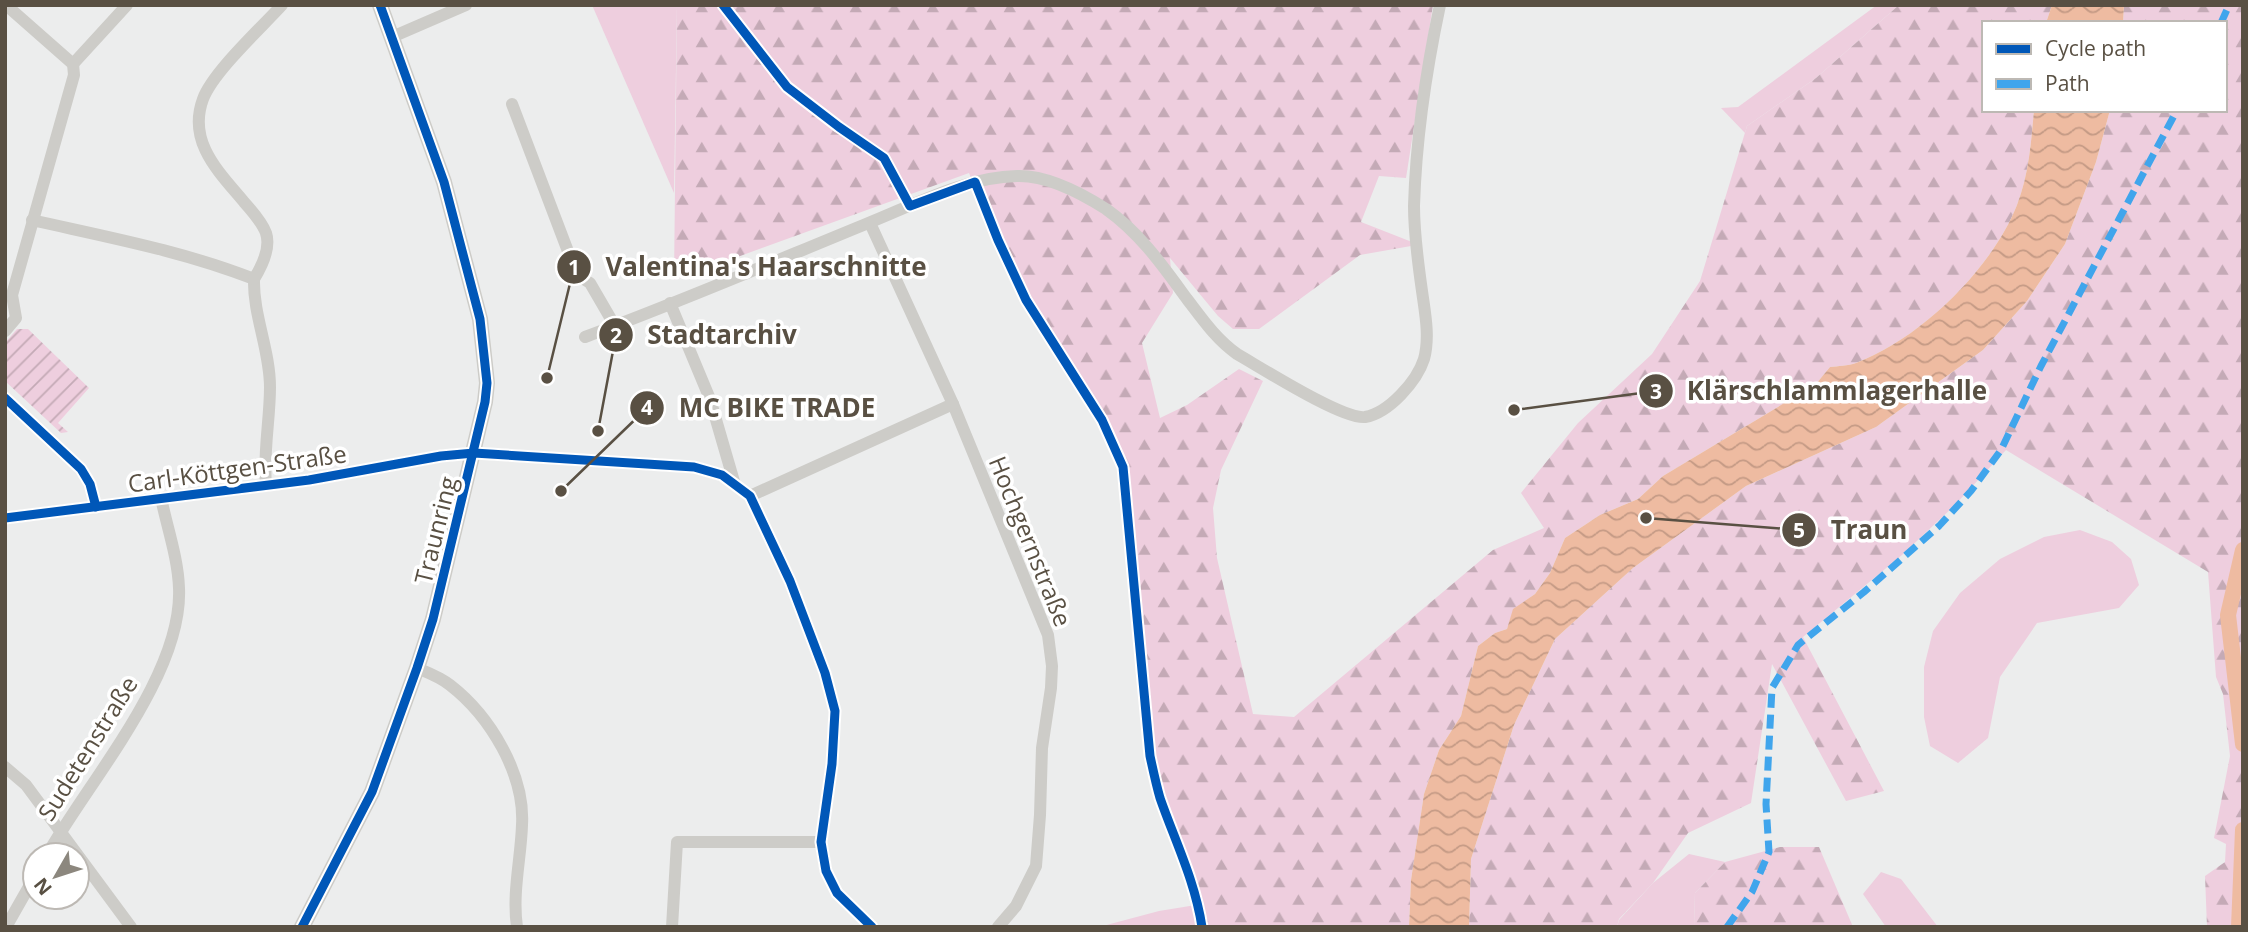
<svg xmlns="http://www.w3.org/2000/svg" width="2248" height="932" font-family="'Open Sans',sans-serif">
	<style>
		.green { fill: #eecede }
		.forest { fill: url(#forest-firs) }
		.garden { fill: url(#garden-furrows) }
		.water { fill: url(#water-waves) }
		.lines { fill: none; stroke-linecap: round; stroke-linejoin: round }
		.canal { stroke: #eebba1; stroke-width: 16 }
		.minor { stroke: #cdccc8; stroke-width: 12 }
		.tertiary { stroke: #cdccc8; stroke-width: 16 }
		.quiet { stroke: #40a5ec; stroke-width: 7; stroke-dasharray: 14 7; stroke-linecap: butt }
		.cycleway-casing { stroke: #fff; stroke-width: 13 }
		.cycleway { stroke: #0057b8; stroke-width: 9 }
		.labels { text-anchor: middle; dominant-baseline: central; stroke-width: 7; stroke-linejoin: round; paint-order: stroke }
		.street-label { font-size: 24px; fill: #595043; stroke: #fff }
		.leader { fill: none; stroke: #595043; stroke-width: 2.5 }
		.callout-dot { fill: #595043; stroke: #fff; stroke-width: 2.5 }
		.mark-label { font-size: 21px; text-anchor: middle; font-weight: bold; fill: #fff }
		.callout-label { font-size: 26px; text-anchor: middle; font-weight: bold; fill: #595043; stroke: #fff; stroke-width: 7; stroke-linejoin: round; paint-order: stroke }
	</style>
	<defs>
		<pattern id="forest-firs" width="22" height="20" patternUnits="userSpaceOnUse" patternTransform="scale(1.75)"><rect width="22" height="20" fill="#eecede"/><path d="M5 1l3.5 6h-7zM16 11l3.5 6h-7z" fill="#c4aab6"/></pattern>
		<pattern id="garden-furrows" width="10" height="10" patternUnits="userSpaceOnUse" patternTransform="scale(1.75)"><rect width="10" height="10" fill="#eecede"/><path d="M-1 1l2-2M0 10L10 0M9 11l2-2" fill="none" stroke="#c4aab6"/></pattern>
		<pattern id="water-waves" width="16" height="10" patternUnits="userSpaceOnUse" patternTransform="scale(1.75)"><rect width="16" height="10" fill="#eebba1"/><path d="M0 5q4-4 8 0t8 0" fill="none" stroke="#c49a85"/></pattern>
	</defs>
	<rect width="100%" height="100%" fill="#eceded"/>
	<g class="green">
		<polygon points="592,5 677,5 674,193"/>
		<polygon points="1877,5 1899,5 1816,78 1747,126 1745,133 1721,108 1738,107"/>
		<polygon points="2080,530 2112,542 2131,559 2139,585 2119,608 2037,623 2000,677 1988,738 1958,763 1930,746 1924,717 1924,667 1933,631 1960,593 2000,559 2044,537"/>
		<polygon points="1689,854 1725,862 1695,893 1694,927 1617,927 1619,920 1653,883"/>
		<polygon points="1881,872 1901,879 1938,927 1886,927 1863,894"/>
		<polygon points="1196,905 1200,927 1099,927 1159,911"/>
	</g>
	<g class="forest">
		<path d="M 677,5 L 1433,5 L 1406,178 L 1379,176 L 1361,222 L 1412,242 L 1411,246 L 1360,255 L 1259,329 L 1233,329 L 1218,316 L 1170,258 L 1173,293 L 1142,343 L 1160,418 L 1187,405 L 1239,369 L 1263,381 L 1221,470 L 1213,508 L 1217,558 L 1253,714 L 1294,717 L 1493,550 L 1544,528 L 1521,493 L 1578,423 L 1652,354 L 1700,281 L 1747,126 L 1816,78 L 1899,5 L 2052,5 L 2046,23 L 1984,23 L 1984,110 L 2034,110 C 2031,143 2029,174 2017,205 C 1992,269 1920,339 1856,363 C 1848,366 1838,366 1830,367 L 1816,384 L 1663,476 L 1638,499 L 1600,515 L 1565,538 L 1550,573 L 1535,594 L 1514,609 L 1507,629 L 1495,633 L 1478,646 L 1461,716 L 1439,750 L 1424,794 L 1411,880 L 1409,927 L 1205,927 C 1197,880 1178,842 1163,798 C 1158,784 1156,769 1152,755 L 1125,467 L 1104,419 L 1028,299 L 1000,239 L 978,182 L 973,183 L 969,173 L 674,280 Z"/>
		<polygon points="2124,5 2243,5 2243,927 2207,927 2205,876 2225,862 2226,844 2214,838 2230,756 2223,694 2216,677 2208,572 2006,450 1954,506 1902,555 1803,637 1884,791 1846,801 1772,664 1751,803 1688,833 1653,883 1619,919 1617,927 1469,927 1471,859 1514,725 1555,639 1633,568 1746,486 1876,427 1983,350 2027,301 2065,244 2096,162 2110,110 2225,110 2225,23 2123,23"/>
		<polygon points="1780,847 1819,847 1853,927 1694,927 1695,893 1725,862"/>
	</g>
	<polygon class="garden" points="17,329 28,329 89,388 58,423 68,432 61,433 5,381 5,343"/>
	<g class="water">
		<polygon points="2052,5 2124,5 2123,23 2046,23"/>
		<path d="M 2034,110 L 2110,110 L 2096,162 L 2065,244 L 2027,301 L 1983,350 L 1876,427 L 1746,486 L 1633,568 L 1555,639 L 1514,725 L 1471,859 L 1469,927 L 1409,927 L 1411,880 L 1424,794 L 1439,750 L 1461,716 L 1478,646 L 1495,633 L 1507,629 L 1513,609 L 1535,594 L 1550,573 L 1565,538 L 1600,515 L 1638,499 L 1663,476 L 1816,384 L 1830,367 C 1838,366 1848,366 1856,363 C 1920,339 1992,269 2017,205 C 2029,174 2031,143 2034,110 Z"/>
	</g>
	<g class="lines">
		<g class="canal">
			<polyline points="2243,550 2228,615 2243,744"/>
			<polyline points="2239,927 2243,830"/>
		</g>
		<g class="minor">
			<polyline points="392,37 466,5"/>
			<polyline points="73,64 127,5"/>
			<polyline points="512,104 577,275 590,283 615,326"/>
			<path d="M 32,220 C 107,237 183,251 254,279 C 253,315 270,350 270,387 C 270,420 263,452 266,485"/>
			<polyline points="870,223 953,404 1048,635 1052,666 1051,688 1042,748 1040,815 1036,866 1016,906 998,927"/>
			<path d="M 254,279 C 262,266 271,248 266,233 C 262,222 252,211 244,202 C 219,172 187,142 203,99 C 213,72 261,28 282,5"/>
			<polyline points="670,303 710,399 735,485"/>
			<polyline points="5,331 16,318 12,295 74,75 73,64 6,5"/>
			<path d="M 585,337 C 680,302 773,262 866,224 C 914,205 965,177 1017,176 C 1048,175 1081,193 1106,209 C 1140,233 1163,266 1187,299 C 1203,320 1216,339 1237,354 C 1260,367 1343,420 1365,417 C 1389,413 1417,381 1424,359 C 1430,337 1425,313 1422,291 C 1418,263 1414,234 1414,206 C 1416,139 1426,71 1440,5"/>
			<polyline points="5,398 81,469 90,484 96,507"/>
			<polyline points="750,496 953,404"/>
			<polyline points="5,518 309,480 441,456 474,453 694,467 722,475 750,496 790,581 825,673 835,711 832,764 821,842 826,871 837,893 872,927"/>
			<path d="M 417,668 C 429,673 440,677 450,685 C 490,716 525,774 522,825 C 521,858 512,893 517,927"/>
			<polyline points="5,767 26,785 131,927"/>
			<path d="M 47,855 C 88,782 183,675 179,588 C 178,558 167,527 161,498"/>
			<polyline points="6,927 35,876"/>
			<polyline points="672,927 677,842 821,842"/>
		</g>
		<polyline class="tertiary" points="302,927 372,792 417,668 433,619 485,402 487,383 480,319 444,182 380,5"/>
		<g class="quiet">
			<polyline points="2221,23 2229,5"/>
			<polyline points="1727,927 1752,892 1769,852 1766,804 1772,688 1798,645 1864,592 1939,526 1971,491 2001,450 2041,366 2177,110"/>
		</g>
		<g class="cycleway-casing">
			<g id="cycleway">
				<path d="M 723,5 L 787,87 L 839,127 L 884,158 L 910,206 L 975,182 L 998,240 L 1026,300 L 1102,420 L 1123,467 L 1150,756 C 1153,770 1156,784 1160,798 C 1175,841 1195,881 1202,927"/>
				<polyline points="5,398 81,469 90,484 96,507"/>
				<polyline points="5,518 309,480 441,456 474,453 694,467 722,475 750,496 790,581 825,673 835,711 832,764 821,842 826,871 837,893 872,927"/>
				<polyline points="302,927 372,792 417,668 433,619 485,402 487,383 480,319 444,182 380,5"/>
			</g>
		</g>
		<use href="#cycleway" class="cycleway"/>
	</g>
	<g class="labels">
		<g class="street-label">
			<text transform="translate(237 468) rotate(-8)">Carl-Köttgen-Straße</text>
			<text transform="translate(435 530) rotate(-76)">Traunring</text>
			<text transform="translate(1031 541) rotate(68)">Hochgernstraße</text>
			<text transform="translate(87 748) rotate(-58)">Sudetenstraße</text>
		</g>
	</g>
	<path class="leader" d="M547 378L574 267M598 431L616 335M1514 410L1656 391M561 491L647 408M1646 518L1799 530"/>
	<g class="callout-dot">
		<circle cx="547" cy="378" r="7"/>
		<circle cx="598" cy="431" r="7"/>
		<circle cx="1514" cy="410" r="7"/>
		<circle cx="561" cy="491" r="7"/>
		<circle cx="1646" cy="518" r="7"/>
		<circle cx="574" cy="267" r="18"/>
		<circle cx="616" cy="335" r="18"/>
		<circle cx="1656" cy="391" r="18"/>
		<circle cx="647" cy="408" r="18"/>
		<circle cx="1799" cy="530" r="18"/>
	</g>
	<g class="mark-label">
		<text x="574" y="275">1</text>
		<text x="616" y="343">2</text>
		<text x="1656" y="399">3</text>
		<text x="647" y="415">4</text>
		<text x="1799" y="538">5</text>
	</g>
	<g class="callout-label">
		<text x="766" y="276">Valentina's Haarschnitte</text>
		<text x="722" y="344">Stadtarchiv</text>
		<text x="1837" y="400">Klärschlammlagerhalle</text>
		<text x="777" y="417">MC BIKE TRADE</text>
		<text x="1869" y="539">Traun</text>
	</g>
	<rect width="2248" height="932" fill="none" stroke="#595043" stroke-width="14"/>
	<rect x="1982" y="21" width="245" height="91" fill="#ffffff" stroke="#bdb9b4" stroke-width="2"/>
	<rect x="1996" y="44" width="35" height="10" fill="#0057b8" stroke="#bdb9b4" stroke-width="2"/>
	<text x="2045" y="56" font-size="21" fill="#595043">Cycle path</text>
	<rect x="1996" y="79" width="35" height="10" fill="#40a5ec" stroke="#bdb9b4" stroke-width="2"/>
	<text x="2045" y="91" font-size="21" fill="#595043">Path</text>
	<g transform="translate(56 876) rotate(231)"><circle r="33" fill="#ffffff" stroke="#bdb9b4" stroke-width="2"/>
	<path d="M0-5L12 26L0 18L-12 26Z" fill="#8c877e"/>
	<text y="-10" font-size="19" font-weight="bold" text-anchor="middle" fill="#595043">N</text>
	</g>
</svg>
